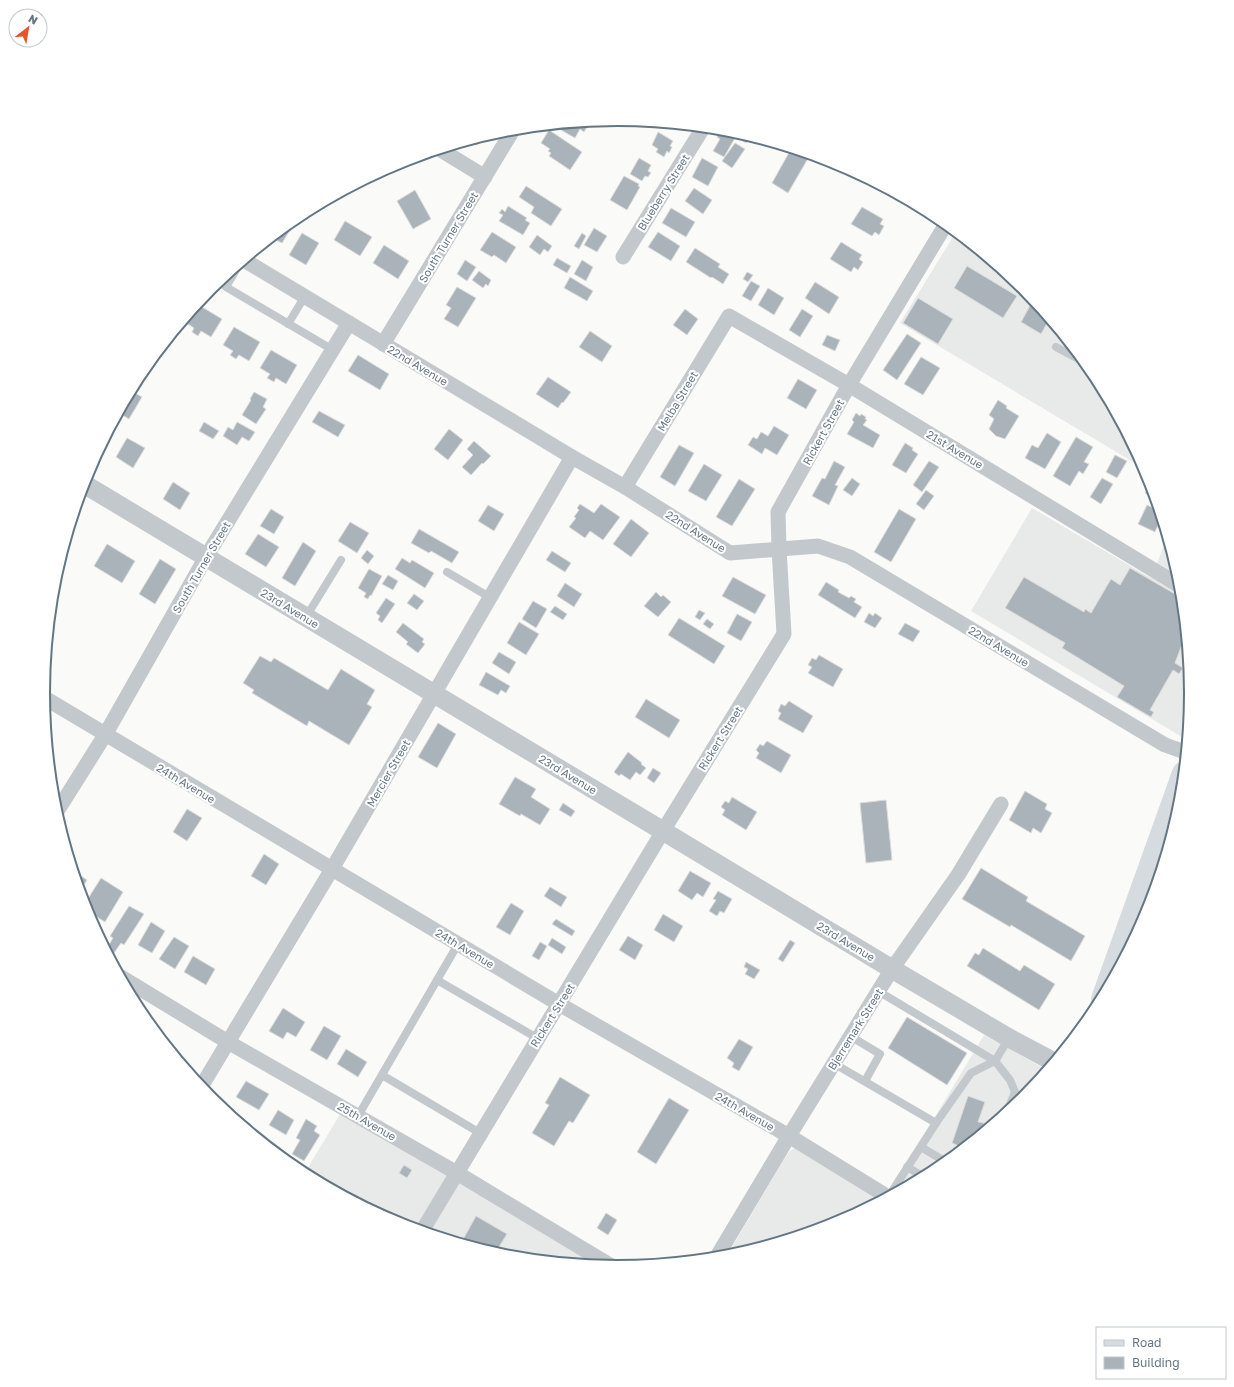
<svg xmlns="http://www.w3.org/2000/svg" width="1234" height="1387" font-family="'Golos Text',sans-serif">
	<style>
		.built { fill: #e8e9e9 }
		.building { fill: #aab3b9; stroke: #dcdcda }
		.lines { fill: none; stroke-linecap: round; stroke-linejoin: round }
		.service { stroke: #c3c8cc; stroke-width: 8 }
		.minor { stroke: #c3c8cc; stroke-width: 15 }
		.tertiary { stroke: #c3c8cc; stroke-width: 19 }
		.primary { stroke: #d6dbdf; stroke-width: 22 }
		.labels { text-anchor: middle; dominant-baseline: central; stroke-width: 4; stroke-linejoin: round; paint-order: stroke }
		.street-label { font-size: 11px; fill: #657683; stroke: #fff }
		.rim { fill: none; stroke: #657683; stroke-width: 2 }
	</style>
	<rect width="100%" height="100%" fill="#fafaf8"/>
	<g class="built">
		<polygon points="956,232 1023,288 1094,375 1145,469 900,323"/>
		<polygon points="1032,508 1151,578 1167,538 1180,582 1191,694 1188,720 1182,737 971,611"/>
		<polygon points="984,1035 1047,1070 1023,1100 936,1171 899,1190 893,1187"/>
		<polygon points="342,1111 602,1266 505,1256 397,1224 304,1174"/>
		<polygon points="795,1148 883,1199 836,1224 726,1257 786,1156 790,1151"/>
	</g>
	<g class="building">
		<polygon points="586,123 589,124 584,132 580,129 575,138 561,130 564,125"/>
		<polygon points="549,130 582,152 570,170 549,156 551,153 548,151 550,149 541,143"/>
		<polygon points="721,130 735,138 724,157 713,151 720,139 717,137"/>
		<polygon points="658,132 673,141 670,146 672,147 669,153 667,151 664,157 656,152 658,149 652,145"/>
		<polygon points="734,132 750,137 746,143 733,134"/>
		<polygon points="482,138 477,145 471,141"/>
		<polygon points="735,143 745,149 732,168 722,161"/>
		<polygon points="791,149 810,155 788,193 772,183"/>
		<polygon points="639,158 651,165 648,171 651,173 648,177 645,176 642,181 630,174"/>
		<polygon points="702,158 718,167 708,186 692,177"/>
		<polygon points="391,167 380,179 375,175"/>
		<polygon points="624,176 639,184 638,186 640,187 627,210 610,200"/>
		<polygon points="526,186 562,209 551,226 531,213 534,207 519,197"/>
		<polygon points="694,188 712,200 703,214 685,201"/>
		<polygon points="415,190 431,219 413,229 397,201"/>
		<polygon points="891,192 904,199 902,202 890,194"/>
		<polygon points="508,206 527,218 525,220 530,223 523,235 499,221 503,215 499,213 502,209 505,212"/>
		<polygon points="862,207 883,219 880,224 884,226 879,235 875,232 872,236 851,224"/>
		<polygon points="671,208 695,222 686,237 662,223"/>
		<polygon points="293,221 295,222 282,243 272,238"/>
		<polygon points="345,221 372,237 360,256 334,240"/>
		<polygon points="594,228 607,236 597,252 584,245"/>
		<polygon points="492,232 516,247 506,263 494,255 492,257 480,250"/>
		<polygon points="658,232 680,246 671,261 648,247"/>
		<polygon points="302,233 319,243 306,265 289,255"/>
		<polygon points="582,233 586,236 579,249 574,246"/>
		<polygon points="537,235 552,246 548,252 544,249 540,255 529,247"/>
		<polygon points="841,242 862,255 859,259 863,262 858,270 854,267 851,272 830,259"/>
		<polygon points="384,245 409,261 398,279 373,263"/>
		<polygon points="695,248 720,264 718,267 729,274 723,284 712,277 711,278 686,262"/>
		<polygon points="557,258 571,266 567,273 553,265"/>
		<polygon points="465,260 476,267 467,281 457,274"/>
		<polygon points="582,260 593,267 586,281 574,274"/>
		<polygon points="967,266 1017,296 1003,318 954,288"/>
		<polygon points="479,271 491,280 488,286 486,284 483,288 472,280"/>
		<polygon points="747,272 753,275 748,282 743,279"/>
		<polygon points="570,277 593,291 587,301 564,288"/>
		<polygon points="751,281 760,286 751,301 742,296"/>
		<polygon points="815,282 839,297 829,314 805,298"/>
		<polygon points="457,287 476,298 458,327 444,319 451,308 446,305"/>
		<polygon points="768,288 784,298 774,315 758,305"/>
		<polygon points="918,298 953,319 938,344 903,323"/>
		<polygon points="1032,302 1037,305 1049,320 1041,334 1021,322"/>
		<polygon points="197,304 222,319 211,337 201,331 198,336 192,332 194,328 185,322"/>
		<polygon points="685,309 698,319 687,335 673,325"/>
		<polygon points="802,309 813,316 800,337 789,330"/>
		<polygon points="234,327 260,342 249,361 239,355 236,359 230,355 233,351 223,345"/>
		<polygon points="590,331 612,346 602,362 579,347"/>
		<polygon points="907,334 921,343 897,380 883,370"/>
		<polygon points="827,335 840,340 835,351 822,345"/>
		<polygon points="271,350 297,365 286,384 276,378 274,382 267,378 270,374 260,368"/>
		<polygon points="358,355 389,374 380,390 348,371"/>
		<polygon points="921,357 940,368 923,395 904,384"/>
		<polygon points="548,377 571,392 563,403 562,402 558,408 536,394"/>
		<polygon points="798,379 817,390 806,409 787,398"/>
		<polygon points="131,391 142,397 129,419 119,413"/>
		<polygon points="254,392 267,399 263,407 266,409 256,424 242,415 251,400 250,399"/>
		<polygon points="998,400 1007,406 1006,408 1019,416 1005,439 996,436 989,429 994,419 989,415"/>
		<polygon points="319,411 345,425 338,437 312,422"/>
		<polygon points="856,413 860,416 861,414 866,417 865,419 867,420 863,425 880,435 873,448 847,434 854,422 852,420"/>
		<polygon points="204,422 219,431 213,439 199,431"/>
		<polygon points="237,422 255,432 249,441 242,437 237,445 223,436 228,427 233,430"/>
		<polygon points="774,426 789,435 777,455 765,448 762,454 748,445 753,437 757,439 761,432 768,436"/>
		<polygon points="449,429 463,440 448,460 434,449"/>
		<polygon points="1047,433 1061,442 1045,469 1025,458 1032,445 1038,448"/>
		<polygon points="1076,437 1093,447 1084,462 1089,464 1083,474 1079,471 1070,486 1053,476"/>
		<polygon points="127,438 145,448 133,468 116,457"/>
		<polygon points="474,441 491,456 483,464 482,463 471,475 462,467 473,455 467,449"/>
		<polygon points="905,443 913,448 912,450 918,454 906,473 892,465"/>
		<polygon points="679,445 694,453 675,486 660,477"/>
		<polygon points="1115,455 1127,461 1117,478 1106,472"/>
		<polygon points="834,461 845,467 835,485 838,486 829,505 812,496 822,478 825,479"/>
		<polygon points="929,461 939,467 922,492 913,485"/>
		<polygon points="704,464 722,475 706,501 688,491"/>
		<polygon points="852,478 860,484 852,496 843,490"/>
		<polygon points="1102,478 1113,484 1101,504 1090,497"/>
		<polygon points="739,479 755,489 732,526 716,517"/>
		<polygon points="173,482 190,493 180,510 163,499"/>
		<polygon points="1150,484 1155,499 1145,493"/>
		<polygon points="926,490 934,496 924,510 916,504"/>
		<polygon points="580,504 594,513 601,504 620,517 603,540 590,531 585,538 569,527 576,518 574,517 579,510 577,508"/>
		<polygon points="488,505 504,514 494,531 478,521"/>
		<polygon points="1147,505 1159,511 1161,519 1155,532 1138,524"/>
		<polygon points="271,509 284,517 274,534 260,526"/>
		<polygon points="899,509 916,519 891,562 874,552"/>
		<polygon points="631,519 649,533 631,557 613,544"/>
		<polygon points="350,522 369,533 357,553 338,541"/>
		<polygon points="419,529 459,552 452,563 431,551 429,553 411,543"/>
		<polygon points="258,534 279,547 266,567 245,554"/>
		<polygon points="303,542 316,551 295,586 282,578"/>
		<polygon points="107,544 135,561 122,583 94,566"/>
		<polygon points="367,550 374,556 368,564 361,558"/>
		<polygon points="552,551 571,563 565,572 546,560"/>
		<polygon points="402,558 410,563 412,560 434,573 425,588 395,569"/>
		<polygon points="160,559 176,569 155,604 139,594"/>
		<polygon points="1130,568 1182,598 1185,637 1175,663 1183,668 1179,674 1173,670 1150,710 1154,712 1151,717 1117,697 1124,686 1062,648 1065,643 1005,608 1024,577 1084,612 1085,609 1091,613 1111,579 1120,585"/>
		<polygon points="369,569 382,576 371,596 370,595 368,599 364,597 366,593 358,588"/>
		<polygon points="388,575 398,581 393,590 382,584"/>
		<polygon points="733,577 766,595 755,614 722,596"/>
		<polygon points="826,582 839,590 838,592 849,598 851,596 856,599 854,602 862,607 855,618 818,595"/>
		<polygon points="565,583 582,594 574,607 557,596"/>
		<polygon points="656,592 661,597 663,595 671,602 658,617 644,606"/>
		<polygon points="414,594 424,601 417,610 407,603"/>
		<polygon points="386,598 395,604 382,623 378,620 380,616 376,613"/>
		<polygon points="533,601 547,609 536,628 522,619"/>
		<polygon points="555,606 567,614 563,620 550,612"/>
		<polygon points="699,610 705,613 700,620 695,617"/>
		<polygon points="869,613 873,616 875,613 882,618 875,628 864,622"/>
		<polygon points="737,614 752,622 741,641 727,633"/>
		<polygon points="679,618 725,646 714,664 668,635"/>
		<polygon points="707,619 714,624 710,629 703,624"/>
		<polygon points="519,622 539,634 526,655 507,643"/>
		<polygon points="403,623 424,639 422,642 425,644 418,653 406,644 408,642 396,632"/>
		<polygon points="905,623 920,631 913,642 898,634"/>
		<polygon points="50,624 55,627 49,636"/>
		<polygon points="499,652 516,662 509,674 492,663"/>
		<polygon points="819,655 843,669 833,687 808,673 812,667 808,665 812,658 816,660"/>
		<polygon points="260,656 271,662 274,658 328,690 341,669 375,690 367,704 372,707 349,745 309,721 307,726 252,693 254,690 243,683"/>
		<polygon points="486,672 510,686 506,693 501,690 498,695 479,685"/>
		<polygon points="646,699 680,720 669,738 635,717"/>
		<polygon points="789,701 813,716 803,733 778,719 781,713 778,711 781,704 785,706"/>
		<polygon points="438,723 456,734 437,768 418,757"/>
		<polygon points="767,741 791,755 781,773 756,758 759,753 756,750 760,744 763,746"/>
		<polygon points="628,752 642,763 641,764 646,768 640,775 636,772 630,780 621,774 619,776 614,772"/>
		<polygon points="653,768 661,773 654,783 647,778"/>
		<polygon points="515,777 536,789 531,797 550,809 540,825 521,814 520,816 499,804"/>
		<polygon points="1025,791 1047,804 1045,809 1052,813 1041,833 1033,828 1031,833 1009,820"/>
		<polygon points="732,797 757,812 746,830 722,815 725,810 721,807 725,801 729,803"/>
		<polygon points="886,800 892,860 866,863 860,803"/>
		<polygon points="563,803 575,811 571,817 559,810"/>
		<polygon points="187,809 202,818 187,841 173,832"/>
		<polygon points="264,854 279,864 266,885 251,876"/>
		<polygon points="981,868 1028,897 1026,901 1085,936 1071,961 1011,925 1010,927 962,899"/>
		<polygon points="690,871 711,883 703,897 697,893 692,900 678,891"/>
		<polygon points="81,876 87,880 80,891 77,882"/>
		<polygon points="101,878 123,892 105,922 86,910 84,905"/>
		<polygon points="550,887 567,897 561,907 544,896"/>
		<polygon points="718,891 732,899 724,913 720,911 717,916 709,911 716,900 713,899"/>
		<polygon points="511,903 524,911 510,935 496,927"/>
		<polygon points="129,906 144,914 124,945 121,943 114,953 107,948 113,938 110,936"/>
		<polygon points="663,914 683,926 674,942 654,930"/>
		<polygon points="556,919 575,931 572,936 552,924"/>
		<polygon points="151,922 165,931 152,953 138,945"/>
		<polygon points="628,936 643,945 635,960 619,950"/>
		<polygon points="174,937 189,946 175,969 159,959"/>
		<polygon points="552,938 566,947 562,954 548,945"/>
		<polygon points="790,940 795,943 783,962 778,959"/>
		<polygon points="540,942 547,946 539,960 532,956"/>
		<polygon points="983,948 1020,971 1024,965 1055,984 1039,1010 967,966 975,953 979,955"/>
		<polygon points="193,956 215,969 206,985 184,972"/>
		<polygon points="746,962 760,970 754,979 745,974 748,969 744,967"/>
		<polygon points="283,1008 305,1022 296,1037 287,1032 283,1039 269,1031"/>
		<polygon points="907,1017 967,1053 947,1085 888,1048"/>
		<polygon points="324,1026 341,1036 327,1060 310,1050"/>
		<polygon points="739,1039 753,1047 739,1071 732,1067 734,1063 727,1058"/>
		<polygon points="346,1049 367,1062 358,1077 337,1064"/>
		<polygon points="560,1077 590,1095 573,1123 569,1121 554,1146 532,1133 549,1105 545,1103"/>
		<polygon points="246,1081 269,1094 259,1110 236,1097"/>
		<polygon points="968,1096 985,1102 978,1122 984,1123 983,1125 989,1127 957,1153 959,1146 952,1143"/>
		<polygon points="669,1098 689,1110 656,1164 637,1152"/>
		<polygon points="278,1110 294,1120 286,1135 269,1125"/>
		<polygon points="234,1115 251,1124 248,1129 233,1117"/>
		<polygon points="306,1119 317,1126 314,1131 320,1135 304,1161 292,1154 300,1140 296,1138"/>
		<polygon points="404,1165 412,1170 407,1178 399,1173"/>
		<polygon points="606,1213 617,1220 608,1235 597,1228"/>
		<polygon points="476,1216 507,1234 499,1247 516,1258 505,1256 461,1243"/>
	</g>
	<g class="lines">
		<g class="service">
			<polyline points="239,265 226,287 333,350"/>
			<polyline points="288,324 305,296"/>
			<polyline points="1056,347 1084,362"/>
			<polyline points="447,572 491,598"/>
			<polyline points="306,617 341,560"/>
			<polyline points="437,980 537,1038"/>
			<polyline points="878,991 995,1061 1010,1080 1015,1092 1007,1112"/>
			<polyline points="850,1036 880,1054 865,1081"/>
			<polyline points="833,1063 936,1123"/>
			<polyline points="382,1075 480,1133"/>
			<polyline points="358,1116 458,944"/>
			<polyline points="921,1147 946,1162"/>
			<polyline points="907,1167 924,1177"/>
			<polyline points="889,1196 936,1123 971,1073 995,1061 1009,1038"/>
		</g>
		<g class="minor">
			<polyline points="441,150 485,177"/>
			<polyline points="623,257 703,128"/>
			<polyline points="244,260 572,457 625,487 730,553 818,546 850,557 1165,745 1185,752"/>
			<polyline points="383,344 513,130"/>
			<polyline points="625,487 729,316 849,385 1180,586"/>
			<polyline points="43,697 559,1004 789,1136 888,1197"/>
			<polyline points="56,813 105,735 206,557 349,323"/>
			<polyline points="121,977 228,1042 457,1173 613,1267"/>
			<polyline points="201,1087 332,869 572,457"/>
			<polyline points="422,1231 663,831 784,634 779,549 778,512 849,385 946,224"/>
			<polyline points="716,1258 789,1136 892,969 958,875 1001,804"/>
		</g>
		<polyline class="tertiary" points="84,484 663,831 892,969 1009,1038 1054,1062"/>
		<polyline class="primary" points="1102,999 1183,773"/>
	</g>
	<g class="labels">
		<g class="street-label">
			<text transform="translate(663 192) rotate(-58)">Blueberry Street</text>
			<text transform="translate(448 237) rotate(-59)">South Turner Street</text>
			<text transform="translate(418 365) rotate(31)">22nd Avenue</text>
			<text transform="translate(677 401) rotate(-59)">Melba Street</text>
			<text transform="translate(823 432) rotate(-61)">Rickert Street</text>
			<text transform="translate(955 449) rotate(31)">21st Avenue</text>
			<text transform="translate(696 531) rotate(32)">22nd Avenue</text>
			<text transform="translate(201 567) rotate(-60)">South Turner Street</text>
			<text transform="translate(290 608) rotate(31)">23rd Avenue</text>
			<text transform="translate(999 646) rotate(31)">22nd Avenue</text>
			<text transform="translate(720 738) rotate(-58)">Rickert Street</text>
			<text transform="translate(388 773) rotate(-60)">Mercier Street</text>
			<text transform="translate(568 774) rotate(31)">23rd Avenue</text>
			<text transform="translate(186 783) rotate(31)">24th Avenue</text>
			<text transform="translate(846 941) rotate(31)">23rd Avenue</text>
			<text transform="translate(465 948) rotate(31)">24th Avenue</text>
			<text transform="translate(552 1015) rotate(-58)">Rickert Street</text>
			<text transform="translate(855 1029) rotate(-58)">Bjerremark Street</text>
			<text transform="translate(745 1111) rotate(30)">24th Avenue</text>
			<text transform="translate(367 1121) rotate(30)">25th Avenue</text>
		</g>
	</g>
	<path d="M0 0H1234V1387H0ZM50 693a567 567 0 1 1 1134 0a567 567 0 1 1-1134 0Z" fill="#fff" fill-rule="evenodd"/>
	<path class="rim" d="M50 693a567 567 0 1 1 1134 0a567 567 0 1 1-1134 0Z"/>
	<rect x="1096" y="1327" width="130" height="52" fill="#ffffff" stroke="#c1c8cd"/>
	<rect x="1104" y="1340" width="20" height="6" fill="#d6dbdf" stroke="#c1c8cd"/>
	<text x="1132" y="1347" font-size="12" fill="#657683">Road</text>
	<rect x="1104" y="1357" width="20" height="12" fill="#aab3b9" stroke="#c1c8cd"/>
	<text x="1132" y="1367" font-size="12" fill="#657683">Building</text>
	<g transform="translate(28 28) rotate(31)"><circle r="19" fill="#ffffff" stroke="#c1c8cd"/>
	<path d="M0-3L7 15L0 10L-7 15Z" fill="#e4572e"/>
	<text y="-6" font-size="11" font-weight="bold" text-anchor="middle" fill="#657683">N</text>
	</g>
</svg>
